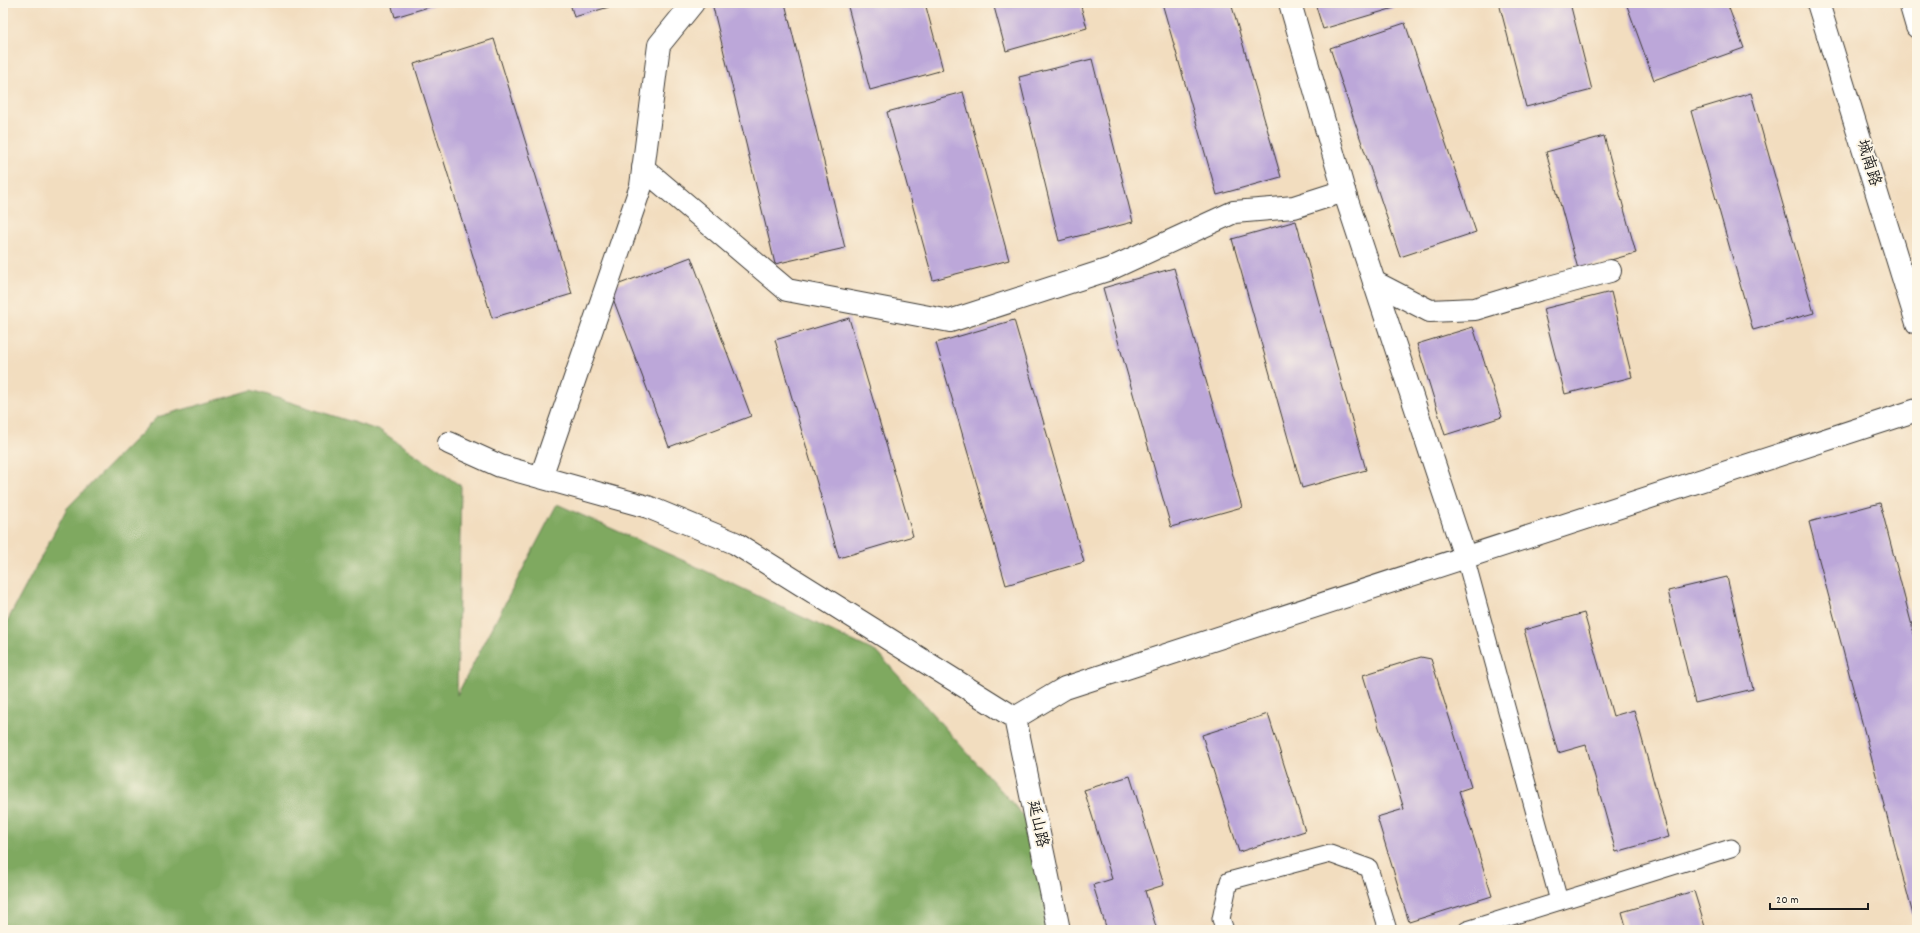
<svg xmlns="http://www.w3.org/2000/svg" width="1920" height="933" font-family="Dekko,'LXGW WenKai TC',sans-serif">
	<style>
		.forest { fill: #7fa960; stroke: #4e623e }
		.building { fill: #bca7d9 }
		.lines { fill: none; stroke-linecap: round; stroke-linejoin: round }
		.lane-casing { stroke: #3c3934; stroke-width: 19 }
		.street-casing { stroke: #3c3934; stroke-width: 24 }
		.secondary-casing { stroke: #3c3934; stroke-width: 24 }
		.lane { stroke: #fff; stroke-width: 17 }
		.street { stroke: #fff; stroke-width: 22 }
		.secondary { stroke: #fff; stroke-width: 22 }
		.labels { text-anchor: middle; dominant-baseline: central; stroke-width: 4; stroke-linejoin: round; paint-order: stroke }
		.street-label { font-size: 16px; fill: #1c1c1c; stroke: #fcf5e5 }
	</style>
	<rect width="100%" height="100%" fill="#fcf5e5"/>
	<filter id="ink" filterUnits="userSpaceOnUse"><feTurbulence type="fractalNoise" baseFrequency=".025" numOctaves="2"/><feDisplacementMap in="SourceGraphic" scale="8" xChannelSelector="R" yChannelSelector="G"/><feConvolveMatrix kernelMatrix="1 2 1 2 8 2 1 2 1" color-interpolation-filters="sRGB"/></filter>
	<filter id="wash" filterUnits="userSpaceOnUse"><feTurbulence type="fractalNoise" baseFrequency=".012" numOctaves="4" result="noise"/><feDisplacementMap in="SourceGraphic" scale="16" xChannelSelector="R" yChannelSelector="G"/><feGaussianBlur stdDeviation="0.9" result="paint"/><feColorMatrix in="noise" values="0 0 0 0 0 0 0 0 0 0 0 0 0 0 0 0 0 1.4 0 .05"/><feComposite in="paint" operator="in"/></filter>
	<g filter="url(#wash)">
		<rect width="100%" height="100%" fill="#f2ddbf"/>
		<polygon class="forest" points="252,390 381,431 461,486 457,695 557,504 691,564 878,653 1040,834 1056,930 3,930 3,629 67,508 157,417"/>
		<g id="blocks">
			<g class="building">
				<polygon points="391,3 442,3 395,17"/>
				<polygon points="570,3 623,3 574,17"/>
				<polygon points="712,3 785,3 845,248 775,264"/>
				<polygon points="847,3 925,3 943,70 870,90"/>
				<polygon points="993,3 1080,3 1087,28 1006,51"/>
				<polygon points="1162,3 1231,3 1281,177 1217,195"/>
				<polygon points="1315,3 1392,3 1394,8 1323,29"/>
				<polygon points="1499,3 1570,3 1592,90 1526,107"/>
				<polygon points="1626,3 1727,3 1744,48 1654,80"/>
				<polygon points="1405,23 1476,232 1400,257 1330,48"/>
				<polygon points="494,39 572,294 492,318 414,64"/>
				<polygon points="1092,59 1133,222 1059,241 1019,77"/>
				<polygon points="963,92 1009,260 933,280 887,112"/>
				<polygon points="1751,93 1814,313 1753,330 1691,111"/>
				<polygon points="1604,136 1636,253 1578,269 1546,152"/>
				<polygon points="1296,221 1366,470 1302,488 1232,239"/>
				<polygon points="691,257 751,416 669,447 609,288"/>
				<polygon points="1174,268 1242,507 1171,527 1103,288"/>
				<polygon points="1611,292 1632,377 1565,394 1543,309"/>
				<polygon points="849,318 913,536 839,558 775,340"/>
				<polygon points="1014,320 1084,562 1006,585 936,343"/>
				<polygon points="1473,327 1502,417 1445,435 1417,344"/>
				<polygon points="1880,503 1917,645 1917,930 1809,522"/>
				<polygon points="1727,577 1753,689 1695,703 1668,591"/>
				<polygon points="1584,613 1613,716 1634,710 1669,837 1616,852 1586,745 1558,753 1524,630"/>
				<polygon points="1421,657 1431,659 1471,787 1459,791 1492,896 1409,922 1377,817 1404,809 1363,675"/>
				<polygon points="1268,714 1305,831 1239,852 1202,735"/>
				<polygon points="1130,776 1164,885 1145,891 1157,930 1107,930 1093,885 1112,879 1084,790"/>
				<polygon points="1694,891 1706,930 1627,930 1622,912"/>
			</g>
		</g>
	</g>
	<g filter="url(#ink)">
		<use href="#blocks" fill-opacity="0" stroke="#3c3934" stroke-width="1"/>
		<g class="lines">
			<g class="lane-casing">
				<g id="lane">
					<polyline points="1465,557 1559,901"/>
					<polyline points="1225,930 1221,919 1229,881 1330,854 1369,868 1388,930"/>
					<polyline points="1467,930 1731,848"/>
				</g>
			</g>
			<g class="street-casing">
				<g id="street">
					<polyline points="1290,3 1344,191"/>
					<polyline points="643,168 787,290 950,321 1110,269 1234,212 1294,207 1344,191 1465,557"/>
					<polyline points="1374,282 1430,311 1475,309 1538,290 1610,271"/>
					<polyline points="449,443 500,466 648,507 735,543 1015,718"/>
					<polyline points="541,477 641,186 659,45 693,3"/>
					<polyline points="1015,718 1065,688 1917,410"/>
					<polyline points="1015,718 1059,930"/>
				</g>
			</g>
			<g class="secondary-casing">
				<g id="secondary">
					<polyline points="1818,3 1917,323"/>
					<polyline points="1910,3 1917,27"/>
				</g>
			</g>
			<use href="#lane" class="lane"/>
			<use href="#street" class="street"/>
			<use href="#secondary" class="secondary"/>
		</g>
	</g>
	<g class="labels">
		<g class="street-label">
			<text transform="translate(1868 163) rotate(73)">城南路</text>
			<text transform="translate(1037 824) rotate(78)">延山路</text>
		</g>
	</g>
	<rect width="1920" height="933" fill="none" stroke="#fcf5e5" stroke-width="16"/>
	<path d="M1770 903v6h98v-6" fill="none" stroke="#1c1c1c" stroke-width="2"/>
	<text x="1776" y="903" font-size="12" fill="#1c1c1c" stroke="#fcf5e5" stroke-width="3" paint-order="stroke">20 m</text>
</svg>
